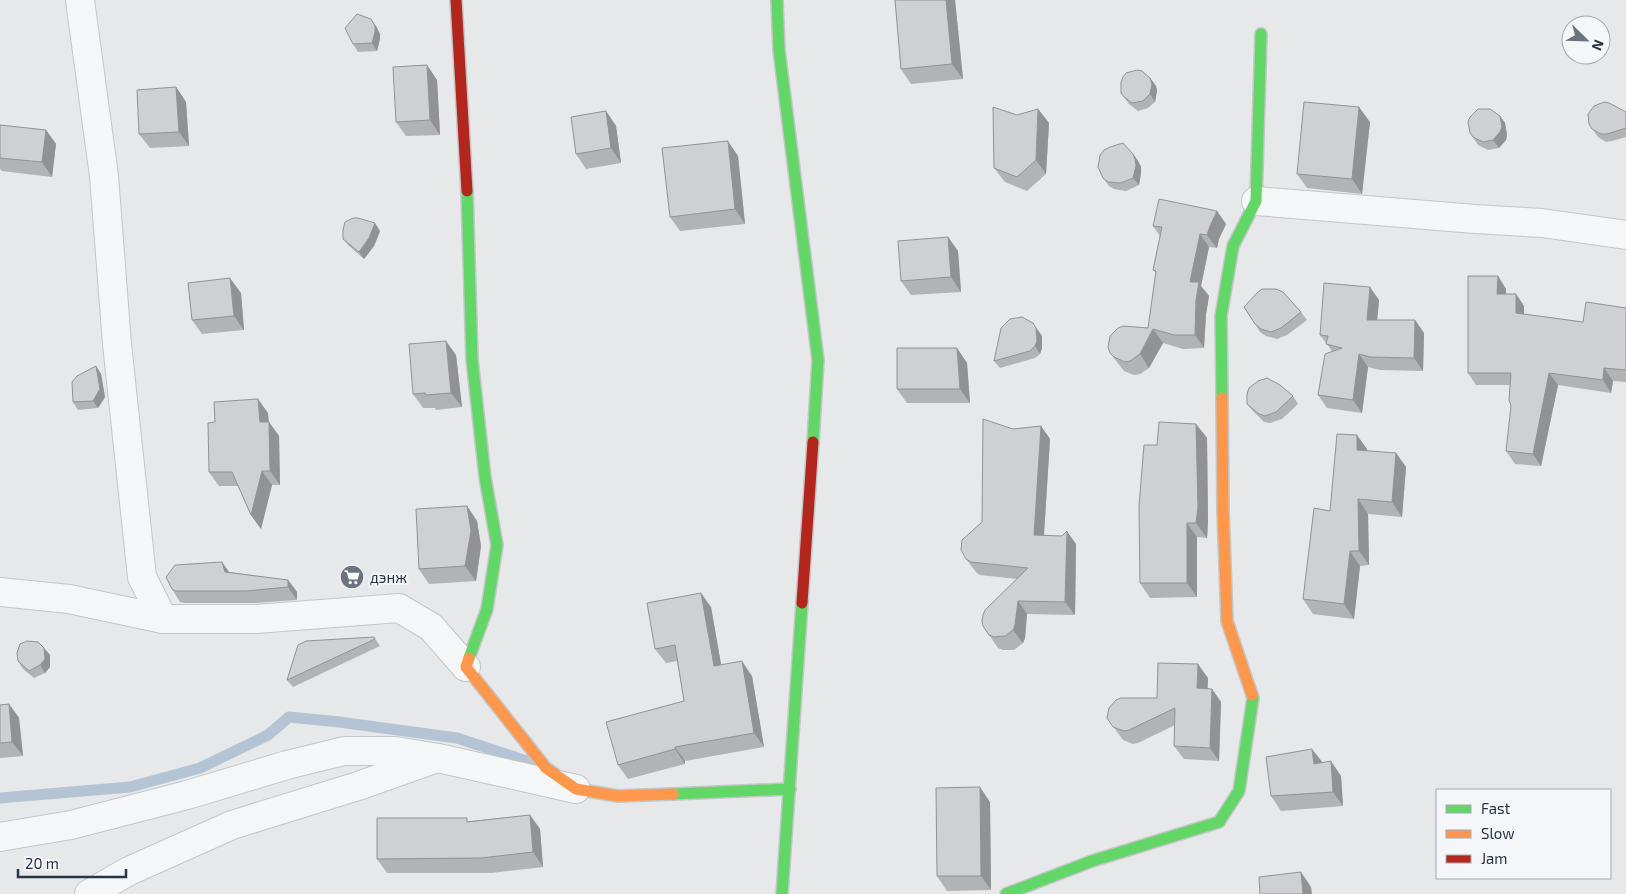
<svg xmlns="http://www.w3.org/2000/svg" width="1626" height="894" font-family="'Exo 2',sans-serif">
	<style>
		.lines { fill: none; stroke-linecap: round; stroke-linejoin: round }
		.stream { stroke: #b4c4d5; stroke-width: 11 }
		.street-casing { stroke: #c4c6c8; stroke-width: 30 }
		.fast-casing { stroke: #c4c6c8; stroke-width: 14 }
		.slow-casing { stroke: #c4c6c8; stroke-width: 14 }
		.jam-casing { stroke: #c4c6c8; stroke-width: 14 }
		.street { stroke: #f5f6f7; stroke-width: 28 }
		.fast { stroke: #63d668; stroke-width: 11 }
		.slow { stroke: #ff974d; stroke-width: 11 }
		.jam { stroke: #b3261e; stroke-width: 11 }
		.wall { fill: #b1b3b5 }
		.shaded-wall { fill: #909294 }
		.building { fill: #ced0d3; stroke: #909294 }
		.labels { text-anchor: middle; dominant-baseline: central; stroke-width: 4; stroke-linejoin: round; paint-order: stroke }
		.poi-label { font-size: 15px; fill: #2b3445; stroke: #f4f6f9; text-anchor: start }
	</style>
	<rect width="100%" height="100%" fill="#e6e8ea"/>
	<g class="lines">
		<polyline class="stream" points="0,798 130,787 200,768 268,735 289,717 339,722 457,738 536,764"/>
		<g class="street-casing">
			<g id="street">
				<polyline points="80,0 104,176 117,344 142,577 163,619"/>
				<polyline points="1256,201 1475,219 1542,223 1626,235"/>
				<polyline points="0,592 69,599 163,619 256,619 399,608 431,627 466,667"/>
				<polyline points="0,837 71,825 187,795 287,765 344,751 396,751 438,758 576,789"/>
				<polyline points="89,894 129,871 232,825 358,786 434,759"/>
			</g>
		</g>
		<g class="fast-casing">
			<g id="fast">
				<polyline points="777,0 779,50 818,360 813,442"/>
				<polyline points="467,191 472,359 485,477 497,545 487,609 469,658"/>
				<polyline points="1222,398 1221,316 1233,246 1256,201 1261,34"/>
				<polyline points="673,794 790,789"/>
				<polyline points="782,894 802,603"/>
				<polyline points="1006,894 1092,861 1219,822 1239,791 1253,698 1252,695"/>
			</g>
		</g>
		<g class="slow-casing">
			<g id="slow">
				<polyline points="1222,398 1223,509 1227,621 1252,695"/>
				<polyline points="469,658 466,667 546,768 576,789 618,796 673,794"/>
			</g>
		</g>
		<g class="jam-casing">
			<g id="jam">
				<polyline points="456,0 467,191"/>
				<polyline points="802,603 813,442"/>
			</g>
		</g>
		<use href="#street" class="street"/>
		<use href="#fast" class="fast"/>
		<use href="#slow" class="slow"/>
		<use href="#jam" class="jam"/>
	</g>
	<g class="wall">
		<polygon points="895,0 955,0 963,79 911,84 901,69"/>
		<polygon points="376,26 380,34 380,39 377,51 358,52 353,44"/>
		<polygon points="427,65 437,80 440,135 406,136 396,122"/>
		<polygon points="1150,78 1156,86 1157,91 1155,102 1148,108 1138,111 1129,104 1121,93"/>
		<polygon points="176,87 186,102 189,146 150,148 139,134"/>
		<polygon points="1038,109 1049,123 1046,174 1027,191 1005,182 994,168 1017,115"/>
		<polygon points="606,111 616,126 621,163 586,169 576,154"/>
		<polygon points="1626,112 1626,137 1612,141 1606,142 1598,137 1589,124"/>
		<polygon points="1500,116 1505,123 1507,135 1506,140 1499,148 1488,150 1478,145 1470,133"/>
		<polygon points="1370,122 1362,194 1307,188 1297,174"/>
		<polygon points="0,125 46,130 56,144 52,177 2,171 0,169"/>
		<polygon points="1133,154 1138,161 1141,167 1141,173 1139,185 1126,191 1114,189 1109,186 1103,178"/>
		<polygon points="738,156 745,224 680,231 670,217"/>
		<polygon points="1217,211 1226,224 1219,239 1217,248 1209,247 1201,286 1209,296 1206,314 1204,348 1183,349 1163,343 1149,368 1140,374 1134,375 1124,371 1110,353 1148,328 1156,273 1153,270 1160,236 1153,226"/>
		<polygon points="380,231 374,246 364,259 349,246 343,239"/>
		<polygon points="948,237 958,251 961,292 911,295 901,281"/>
		<polygon points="1498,276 1506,289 1506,294 1516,294 1524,306 1524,314 1583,322 1626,308 1626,382 1613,381 1611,393 1558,385 1541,466 1515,464 1506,451 1511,406 1510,385 1476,385 1468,373"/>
		<polygon points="241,293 244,330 202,334 192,320"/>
		<polygon points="1379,300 1377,320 1415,320 1424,333 1423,371 1380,370 1368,367 1362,413 1327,408 1318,395 1332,351 1320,335"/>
		<polygon points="1244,307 1301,312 1307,320 1287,335 1277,339 1266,336 1260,332"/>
		<polygon points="1042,336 1042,348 1040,354 1035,358 1000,368 994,361"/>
		<polygon points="957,348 967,363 970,403 907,403 897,389"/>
		<polygon points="456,355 462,407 436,410 435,408 423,408 413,394"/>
		<polygon points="96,366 101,374 105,397 98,408 78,410 73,402"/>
		<polygon points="1293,396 1298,404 1282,419 1270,423 1264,422 1253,411 1247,404"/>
		<polygon points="268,413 269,422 279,436 280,485 272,485 261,529 251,515 238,486 219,486 209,472 215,422"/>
		<polygon points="1196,424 1207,438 1208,521 1207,538 1197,537 1197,597 1150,598 1140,583 1157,445"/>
		<polygon points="1041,426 1050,439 1044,536 1076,544 1075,615 1027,614 1025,638 1023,643 1014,650 1003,650 998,648 983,626 1017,579 980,575 976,572 966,559 982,522 1013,429"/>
		<polygon points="1367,449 1367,451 1396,453 1406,467 1402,517 1368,514 1369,565 1360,566 1354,619 1313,614 1303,599 1330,511"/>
		<polygon points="467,506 477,521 481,546 476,581 429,584 419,569"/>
		<polygon points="222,562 229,572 288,580 297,592 297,600 255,603 184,603 180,602 172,589"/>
		<polygon points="711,607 721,665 752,676 764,747 685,761 685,764 628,779 618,765 684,701 677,661 666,663 655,649"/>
		<polygon points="374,637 380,646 293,687 287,680"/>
		<polygon points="44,648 50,655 50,667 45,673 34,678 23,669 18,661"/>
		<polygon points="1208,678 1207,689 1212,689 1221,702 1219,761 1184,759 1174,746 1175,725 1138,743 1133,744 1123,740 1107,718"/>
		<polygon points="9,704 19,718 23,756 0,758 0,705"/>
		<polygon points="1322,763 1341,776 1343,806 1281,811 1271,796"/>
		<polygon points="990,802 991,890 947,891 937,876"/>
		<polygon points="530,815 540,829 543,867 491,873 387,873 377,859 470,821"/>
	</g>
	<g class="shaded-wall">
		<polygon points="946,0 955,0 963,79 952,64"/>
		<polygon points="371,19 376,26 380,34 380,39 377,51 372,43"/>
		<polygon points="427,65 437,80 440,135 430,120"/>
		<polygon points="1150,78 1156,86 1157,91 1155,102 1150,94"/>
		<polygon points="176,87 186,102 189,146 179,132"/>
		<polygon points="1359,107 1370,122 1362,194 1352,179"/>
		<polygon points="1038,109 1049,123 1046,174 1036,160"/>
		<polygon points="606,111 616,126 621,163 611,148"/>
		<polygon points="1500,116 1505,123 1507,135 1506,140 1499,148 1493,140"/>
		<polygon points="46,130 56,144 52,177 42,162"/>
		<polygon points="728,141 738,156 745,224 735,209"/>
		<polygon points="1133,154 1138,161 1141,167 1141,173 1139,185 1133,178"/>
		<polygon points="1217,211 1226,224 1219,239 1217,248 1207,235 1210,226"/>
		<polygon points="375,223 380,231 374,246 364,259 359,252"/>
		<polygon points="1200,234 1209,247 1201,286 1209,296 1206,314 1204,348 1195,335 1190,282"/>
		<polygon points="948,237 958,251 961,292 951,277"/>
		<polygon points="1498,276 1506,289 1506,306 1497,294"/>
		<polygon points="230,278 241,293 244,330 234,316"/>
		<polygon points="1370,287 1379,300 1376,332 1367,320"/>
		<polygon points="1516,294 1524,306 1524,325 1516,313"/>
		<polygon points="1415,320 1424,333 1423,371 1414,358"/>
		<polygon points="1033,323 1042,336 1042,348 1040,354 1035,346"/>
		<polygon points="1153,329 1163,343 1149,368 1140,354"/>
		<polygon points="446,341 456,355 462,407 451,393"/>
		<polygon points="957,348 967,363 970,403 960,389"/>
		<polygon points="1359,354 1368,367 1362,413 1353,400"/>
		<polygon points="96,366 101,374 105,397 98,408 93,401"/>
		<polygon points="1604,368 1613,381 1611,393 1603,380"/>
		<polygon points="1549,373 1558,385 1541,466 1533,454"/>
		<polygon points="258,399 268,413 269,430 269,422 279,436 280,485 270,471 260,422"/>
		<polygon points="1196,424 1207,438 1208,521 1207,538 1196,523"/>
		<polygon points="1041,426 1050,439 1043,549 1034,535"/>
		<polygon points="1357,435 1367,449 1367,465 1357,450"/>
		<polygon points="1396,453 1406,467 1402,517 1392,502"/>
		<polygon points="262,471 272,485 261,529 251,515"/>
		<polygon points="1358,499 1368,514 1369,565 1359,551"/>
		<polygon points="467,506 477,521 481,546 476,581 465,566"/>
		<polygon points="1187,523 1197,537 1197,597 1187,583"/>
		<polygon points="1067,531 1076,544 1075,615 1065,602"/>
		<polygon points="1350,551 1360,566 1354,619 1344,604"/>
		<polygon points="222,562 231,575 225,572"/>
		<polygon points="288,580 297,592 297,600 288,587"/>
		<polygon points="701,593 711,607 724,681 714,666"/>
		<polygon points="1018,601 1027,614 1025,638 1023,643 1013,630"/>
		<polygon points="44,648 50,655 50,667 45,673 40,665"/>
		<polygon points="742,661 752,676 764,747 754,733"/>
		<polygon points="1198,664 1208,678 1207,702 1197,688"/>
		<polygon points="1212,689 1221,702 1219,761 1210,748"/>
		<polygon points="9,704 19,718 23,756 12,742"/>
		<polygon points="675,747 685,761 685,764 675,749"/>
		<polygon points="1312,749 1323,763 1314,764"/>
		<polygon points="1331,761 1341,776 1343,806 1333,792"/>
		<polygon points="980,787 990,802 991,890 981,876"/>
		<polygon points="530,815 540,829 543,867 533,852"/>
		<polygon points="1301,872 1311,887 1312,894 1303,894"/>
	</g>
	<g class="building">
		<polygon points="895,0 946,0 952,64 901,69"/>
		<polygon points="357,14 371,19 375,26 375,32 372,43 353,44 345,28"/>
		<polygon points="427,65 430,120 396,122 393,67"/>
		<polygon points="1137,70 1142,71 1150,78 1152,84 1150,94 1143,101 1132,103 1124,97 1121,93 1121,82 1123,77 1126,73"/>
		<polygon points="176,87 179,132 139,134 137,90"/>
		<polygon points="1304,102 1359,107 1352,179 1297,174"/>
		<polygon points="1604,102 1609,103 1626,112 1626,128 1607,134 1601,134 1592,129 1589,124 1588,114 1594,106"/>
		<polygon points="993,107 1017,115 1038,109 1036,160 1017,177 994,168"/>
		<polygon points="1478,109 1490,109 1500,116 1502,127 1500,132 1493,140 1483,142 1473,137 1470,133 1468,122 1470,117"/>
		<polygon points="606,111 611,148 576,154 571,117"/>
		<polygon points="0,125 46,130 42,162 0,158"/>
		<polygon points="728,141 735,209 670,217 662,148"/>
		<polygon points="1123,143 1133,154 1135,159 1136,166 1133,178 1121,183 1108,182 1103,178 1098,167 1100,155 1104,150 1110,147"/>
		<polygon points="1159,199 1217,211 1210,226 1207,235 1200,234 1190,282 1199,282 1196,300 1195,335 1174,335 1153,329 1140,354 1130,361 1125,362 1114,357 1110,353 1108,347 1110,336 1118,328 1123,326 1148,328 1156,271 1153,270 1162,227 1153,226"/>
		<polygon points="353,218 358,218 375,223 369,238 359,252 343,239 343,230 345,222"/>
		<polygon points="948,237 951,277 901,281 898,241"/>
		<polygon points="1468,276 1498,276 1497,294 1516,294 1516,313 1583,322 1586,302 1626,308 1626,370 1604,368 1603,380 1549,373 1533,454 1506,451 1511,406 1509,400 1511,373 1468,373"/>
		<polygon points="230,278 234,316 192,320 188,283"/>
		<polygon points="1324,283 1370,287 1367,320 1415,320 1414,358 1370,357 1359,354 1353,400 1318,395 1325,354 1342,348 1326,344 1328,336 1320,335"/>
		<polygon points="1262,289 1276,289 1283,292 1301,312 1281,328 1271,332 1261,329 1255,324 1244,307 1257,293"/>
		<polygon points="1022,317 1033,323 1036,328 1037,341 1035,346 1030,351 994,361 1001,328 1010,319"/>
		<polygon points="446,341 451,393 426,395 425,393 413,394 409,344"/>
		<polygon points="897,348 957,348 960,389 897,389"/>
		<polygon points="96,366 100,389 93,401 73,402 72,382 77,376"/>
		<polygon points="1267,378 1280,385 1293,396 1276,412 1265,416 1259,414 1247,404 1247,394 1249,388 1258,381"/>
		<polygon points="258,399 260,422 269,422 270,471 262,471 251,515 232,472 209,472 208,423 215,422 214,402"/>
		<polygon points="983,419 1013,429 1041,426 1034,535 1062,536 1067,531 1065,602 1018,601 1015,625 1013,630 1005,636 994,637 989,635 983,626 982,621 983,615 985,610 1028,568 971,562 966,559 961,550 962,540 982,522"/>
		<polygon points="1159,422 1196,424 1198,507 1196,523 1187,523 1187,583 1140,583 1139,506 1144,445 1157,445"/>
		<polygon points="1337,434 1357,435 1357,450 1396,453 1392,502 1358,499 1359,551 1350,551 1344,604 1303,599 1314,508 1330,511"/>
		<polygon points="467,506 471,531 465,566 419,569 416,509"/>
		<polygon points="222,562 225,572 288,580 288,587 246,591 175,591 172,589 166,577 175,565"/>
		<polygon points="701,593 714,666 742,661 754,733 675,747 675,749 618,765 606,722 684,701 675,645 655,649 647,603"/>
		<polygon points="374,637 375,639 287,680 298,645 306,641"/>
		<polygon points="27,641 38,642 44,648 45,659 40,665 29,671 18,661 17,653 20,644"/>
		<polygon points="1158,663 1198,664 1197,688 1212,689 1210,748 1174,746 1175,708 1129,730 1124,731 1113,727 1107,718 1109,708 1116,700 1121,698 1157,698"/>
		<polygon points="9,704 12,742 0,743 0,705"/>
		<polygon points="1312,749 1314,764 1331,761 1333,792 1271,796 1266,757"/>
		<polygon points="980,787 981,876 937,876 936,788"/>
		<polygon points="530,815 533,852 481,858 377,859 377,818 467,818 467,822"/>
		<polygon points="1301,872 1303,894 1260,894 1259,877"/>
	</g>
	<defs>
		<g id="supermarket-disc" transform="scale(1.25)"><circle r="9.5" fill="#6c737f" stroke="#f4f6f9"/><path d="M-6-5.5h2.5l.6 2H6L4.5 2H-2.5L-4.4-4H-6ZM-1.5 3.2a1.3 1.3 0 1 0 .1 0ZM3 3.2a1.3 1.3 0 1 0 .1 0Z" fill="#fff"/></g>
	</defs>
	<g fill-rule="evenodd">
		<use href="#supermarket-disc" x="352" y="577"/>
	</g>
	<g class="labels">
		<g class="poi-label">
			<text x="370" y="577">дэнж</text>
		</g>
	</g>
	<rect x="1436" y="789" width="175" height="90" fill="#f4f6f9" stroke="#a4a8b1"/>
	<rect x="1446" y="805" width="25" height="8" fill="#63d668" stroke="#a4a8b1"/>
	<text x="1481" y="814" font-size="15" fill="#2b3445">Fast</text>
	<rect x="1446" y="830" width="25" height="8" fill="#ff974d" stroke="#a4a8b1"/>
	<text x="1481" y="839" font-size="15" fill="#2b3445">Slow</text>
	<rect x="1446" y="855" width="25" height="8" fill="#b3261e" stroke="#a4a8b1"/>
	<text x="1481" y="864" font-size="15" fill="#2b3445">Jam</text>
	<g transform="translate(1586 40) rotate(113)"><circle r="24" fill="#f4f6f9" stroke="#a4a8b1"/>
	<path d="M0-4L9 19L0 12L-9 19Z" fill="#6c737f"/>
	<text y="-8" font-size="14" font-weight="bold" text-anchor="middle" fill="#2b3445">N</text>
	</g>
	<path d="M18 869v8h108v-8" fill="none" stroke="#2b3445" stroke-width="2.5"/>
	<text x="25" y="869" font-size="15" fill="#2b3445" stroke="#f4f6f9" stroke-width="4" paint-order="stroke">20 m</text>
</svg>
